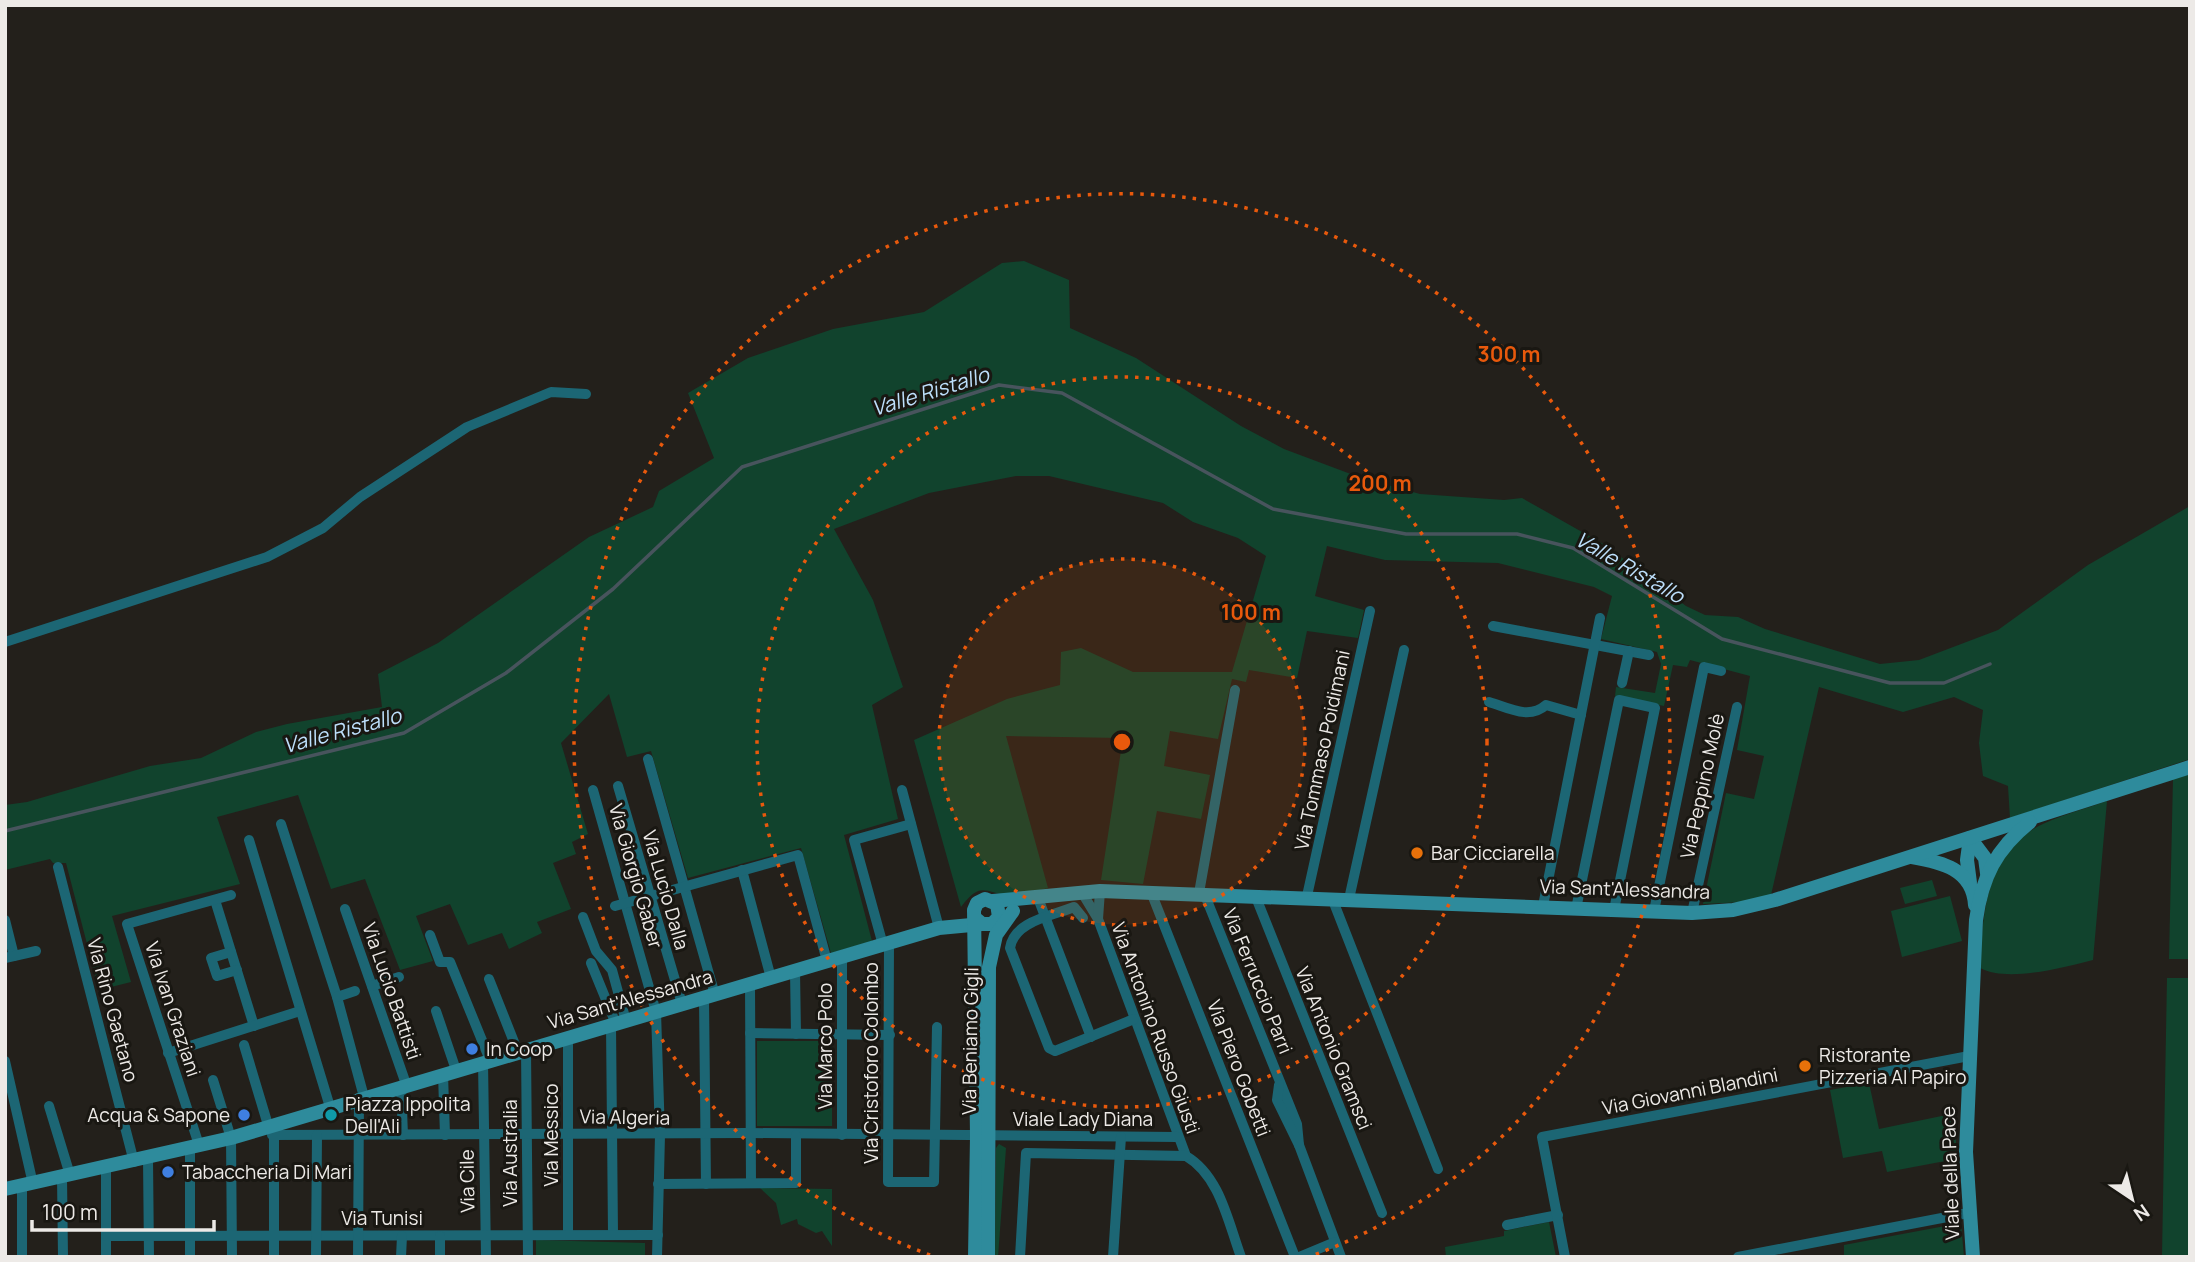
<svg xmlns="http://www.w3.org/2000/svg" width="2195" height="1262" font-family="Manrope,sans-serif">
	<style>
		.green { fill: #11432d }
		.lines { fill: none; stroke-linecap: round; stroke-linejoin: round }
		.stream { stroke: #48545d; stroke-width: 3.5 }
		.street { stroke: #1c6674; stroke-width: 10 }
		.secondary { stroke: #2e8b9c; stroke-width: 14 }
		.ring { fill: none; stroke: #e8590c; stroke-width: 3.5; stroke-dasharray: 3.5 7 }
		.food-dot { fill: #e8710a; stroke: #191712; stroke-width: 2.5 }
		.shop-dot { fill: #3f7fe0; stroke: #191712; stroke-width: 2.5 }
		.culture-dot { fill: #0f9aa8; stroke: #191712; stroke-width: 2.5 }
		.labels { text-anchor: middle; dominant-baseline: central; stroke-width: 6; stroke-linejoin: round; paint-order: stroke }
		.street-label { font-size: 19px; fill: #edeae7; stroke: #191712 }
		.poi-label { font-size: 19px; fill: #edeae7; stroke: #191712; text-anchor: start }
		.water-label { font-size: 21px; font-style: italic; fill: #bddffb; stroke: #191712 }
		.centre { fill: #e8590c; stroke: #191712; stroke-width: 3.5 }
		.ring-label { font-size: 21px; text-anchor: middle; font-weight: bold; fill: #e8590c; stroke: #191712; stroke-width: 6; stroke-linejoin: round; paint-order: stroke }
	</style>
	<rect width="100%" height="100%" fill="#23201b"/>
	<g class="green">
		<path d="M 1024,261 L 1069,280 L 1070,328 L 1136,358 L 1241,426 L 1284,449 L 1356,476 L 1420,494 L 1504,500 L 1522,498 L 1605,545 L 1686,606 L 1705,615 L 1738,617 L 1765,629 L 1880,664 L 1919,660 L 1998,630 L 2088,565 L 2190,506 L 2190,759 L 2010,818 L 2008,786 L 1983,776 L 1979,743 L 1983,710 L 1954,697 L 1903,712 L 1819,687 L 1771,895 L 1744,902 L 1703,904 L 1726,793 L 1754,799 L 1764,756 L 1737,750 L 1750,676 L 1690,660 L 1687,667 L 1673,665 L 1664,706 L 1615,696 L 1616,687 L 1655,693 L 1661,664 L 1657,652 L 1601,639 L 1612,596 L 1594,587 L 1498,563 L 1385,560 L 1327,546 L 1315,596 L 1364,610 L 1358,638 L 1307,631 L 1297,678 L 1249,670 L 1246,682 L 1232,679 L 1218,739 L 1170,731 L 1164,766 L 1210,775 L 1201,819 L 1157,811 L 1143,884 L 1101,880 L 1123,738 L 1006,736 L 1048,888 C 1036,891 1021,898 1009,896 C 983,891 980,882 961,907 L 914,740 L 1007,699 L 1060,685 L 1061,652 L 1081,648 L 1133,672 L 1232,672 L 1266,556 L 1238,538 L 1193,522 L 1163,503 L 1049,476 L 1016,476 L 929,493 L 834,529 L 873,600 L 903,687 L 872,705 L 898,819 L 844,835 L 872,941 L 831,953 L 801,848 L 688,878 L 651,751 L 627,757 L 609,694 L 561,743 L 588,834 L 572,842 L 576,854 L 553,863 L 571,909 L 537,922 L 542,933 L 509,949 L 502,933 L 468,945 L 450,904 L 416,916 L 433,961 L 400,970 L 365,879 L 331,889 L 298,795 L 217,817 L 240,884 L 112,916 L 131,982 L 99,990 L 66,863 L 53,863 L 50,859 L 5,870 L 5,805 L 27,802 L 150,766 L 201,758 L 256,732 L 287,724 L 382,707 L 378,674 L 438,643 L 589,537 L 653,507 L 659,491 L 714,458 L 688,393 L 748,358 L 833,329 L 924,312 L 1002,263 Z"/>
		<polygon points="2190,774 2190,959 2169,959 2173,779"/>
		<path d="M 2107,801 L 2093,960 C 2065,967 2008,983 1980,968 C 1983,911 1986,849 2045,823 C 2065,814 2087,808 2107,801 Z"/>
		<polygon points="1932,880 1937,896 1905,904 1900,888"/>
		<polygon points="1950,896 1962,941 1902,957 1891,911"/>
		<polygon points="2167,978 2190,978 2190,1257 2162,1257"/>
		<rect x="757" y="1041" width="75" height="85"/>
		<polygon points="1869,1083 1879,1129 1956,1113 1956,1159 1887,1172 1882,1151 1843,1158 1830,1090"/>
		<polygon points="999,1144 1006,1148 998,1257 995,1257 996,1148"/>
		<polygon points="760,1188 832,1189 832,1246 822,1231 816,1233 798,1224 797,1219 781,1225 776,1203"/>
		<polygon points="1549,1222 1556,1257 1446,1257 1445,1247 1504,1236 1504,1231"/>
		<polygon points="1961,1223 1964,1257 1844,1257 1844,1245"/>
		<polygon points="536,1240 645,1243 645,1257 536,1257"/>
	</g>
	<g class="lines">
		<polyline class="stream" points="5,831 404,733 506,673 613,589 742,467 999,385 1062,393 1273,509 1406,534 1517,534 1573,548 1722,639 1890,683 1944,683 1990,664"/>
		<g class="street">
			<polyline points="1493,626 1649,655"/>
			<polyline points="5,642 267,557 323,528 360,497 467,427 551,392 586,394"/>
			<polyline points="1622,683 1629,651"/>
			<path d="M 1489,702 C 1509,708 1529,720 1546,705 L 1581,715"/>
			<polyline points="648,759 715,995"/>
			<polyline points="618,786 682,1004"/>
			<polyline points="593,790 656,1012 660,1135 657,1257"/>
			<polyline points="902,790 939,928"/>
			<polyline points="281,824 337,997 364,1097"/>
			<polyline points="249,840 330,1107"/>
			<polyline points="58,867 134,1162"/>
			<polyline points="742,870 771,978"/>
			<path d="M 1081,891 L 1098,919 L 1186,1156 C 1220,1176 1228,1222 1241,1257"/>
			<polyline points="1151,892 1295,1257"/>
			<polyline points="1199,893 1235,690"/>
			<polyline points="1204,893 1297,1124 1299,1145"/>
			<polyline points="1255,895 1382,1213"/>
			<polyline points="1307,896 1370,611"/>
			<polyline points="1038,898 1091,1037"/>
			<polyline points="1332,898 1438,1169"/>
			<polyline points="1349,899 1404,650"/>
			<polyline points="215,900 254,1026"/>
			<polyline points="615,906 798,855 827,961"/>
			<polyline points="1543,906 1600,618"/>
			<polyline points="345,909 406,1084"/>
			<polyline points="1576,909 1619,700 1655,708 1614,910"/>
			<polyline points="1654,911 1704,667 1721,671"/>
			<polyline points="1692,913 1737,707"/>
			<polyline points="583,917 596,951 612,970 626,1021"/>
			<path d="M 1083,918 L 1074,907 C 1052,916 1014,921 1010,948 L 1049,1048 L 1055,1051 L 1134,1019"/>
			<polyline points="1098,919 1100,891"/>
			<polyline points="5,920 14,956"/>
			<polyline points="430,935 440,962 450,962 490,1060"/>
			<polyline points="889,943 888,1182 934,1182 937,1027"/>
			<polyline points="883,945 854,840 911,824"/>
			<polyline points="231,952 211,958 217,976 237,970"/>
			<polyline points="5,958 36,951"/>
			<polyline points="591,963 616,1024"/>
			<polyline points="795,971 796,1034"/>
			<polyline points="489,979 518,1052"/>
			<polyline points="750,984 751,1183"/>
			<polyline points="372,986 399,977"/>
			<polyline points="337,997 355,991"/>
			<polyline points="704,998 706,1184"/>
			<polyline points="436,1011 456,1070"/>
			<polyline points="611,1025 613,1234"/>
			<polyline points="750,1033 890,1035"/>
			<polyline points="568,1037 568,1233"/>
			<polyline points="244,1045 268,1125"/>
			<polyline points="526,1049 528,1257"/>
			<polyline points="168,1053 300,1011"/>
			<polyline points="5,1061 33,1184"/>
			<polyline points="483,1062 486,1257"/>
			<polyline points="443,1074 445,1135"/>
			<polyline points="213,1080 231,1138 232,1257"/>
			<polyline points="1279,1085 1277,1100 1299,1145 1341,1257"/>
			<polyline points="401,1086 403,1135"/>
			<polyline points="49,1106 70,1175"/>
			<polyline points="272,1135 750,1133 1177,1137"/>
			<polyline points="842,1135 842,957"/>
			<polyline points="199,1145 127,924 231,895"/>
			<polyline points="190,1148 190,1257"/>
			<polyline points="148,1159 149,1257"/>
			<polyline points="106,1169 106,1257"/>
			<polyline points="62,1177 63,1257"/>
			<polyline points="658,1184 796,1183 796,1135"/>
			<polyline points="22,1186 22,1257"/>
			<polyline points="1507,1225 1558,1215"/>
			<polyline points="106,1236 658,1235"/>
			<polyline points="440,1236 440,1257"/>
			<polyline points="274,1257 274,1129"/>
			<polyline points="316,1257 317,1135"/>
			<polyline points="358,1257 359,1098"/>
			<polyline points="401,1257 402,1236"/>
			<polyline points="1020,1257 1026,1153 1186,1156"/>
			<polyline points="1113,1257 1121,1137"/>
			<polyline points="1299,1257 1335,1242"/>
			<polyline points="1565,1257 1542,1137 1969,1056"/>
			<polyline points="1738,1257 1968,1213"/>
		</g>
		<g class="secondary">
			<polyline points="1970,838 1967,860 1970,883"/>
			<polyline points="1970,838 1985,858 1987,873"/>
			<path d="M 1912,857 C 1941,862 1973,869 1975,905"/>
			<polyline points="993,901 1100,891 1692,913 1733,910 1775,900 2190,767"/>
			<polyline points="5,1189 231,1138 939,928 982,924"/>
			<polyline points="975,1257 977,1136 974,910 977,903 985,899 997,904 999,917 992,924 982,924 976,919"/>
			<polyline points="988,1257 989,967 996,935 1013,911"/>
			<path d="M 1973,1257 L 1966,1152 L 1976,920 C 1982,877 1996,849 2030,822"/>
		</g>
	</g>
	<circle cx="1122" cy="742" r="183" fill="#e8590c" fill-opacity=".12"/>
	<g class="ring">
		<circle cx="1122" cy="742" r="183"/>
		<circle cx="1122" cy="742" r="365"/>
		<path d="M930 1255A548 548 0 1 1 1314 1255"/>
	</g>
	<g class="food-dot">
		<circle cx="1417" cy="853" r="7"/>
		<circle cx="1805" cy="1066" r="7"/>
	</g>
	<g class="shop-dot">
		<circle cx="472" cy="1049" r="7"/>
		<circle cx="244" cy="1115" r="7"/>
		<circle cx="168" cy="1172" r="7"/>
	</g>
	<circle class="culture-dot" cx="331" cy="1115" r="7"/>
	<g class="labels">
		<g class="street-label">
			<text transform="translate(1322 750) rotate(-78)">Via Tommaso Poidimani</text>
			<text transform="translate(1702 786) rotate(-78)">Via Peppino Molè</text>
			<text transform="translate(636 876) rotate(74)">Via Giorgio Gaber</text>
			<text transform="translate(1625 889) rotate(2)">Via Sant'Alessandra</text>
			<text transform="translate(666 890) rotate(74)">Via Lucio Dalla</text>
			<text transform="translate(1258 981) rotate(68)">Via Ferruccio Parri</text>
			<text transform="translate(392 991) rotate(71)">Via Lucio Battisti</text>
			<text transform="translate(630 999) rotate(-16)">Via Sant'Alessandra</text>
			<text transform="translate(173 1009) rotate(72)">Via Ivan Graziani</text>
			<text transform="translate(113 1010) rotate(75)">Via Rino Gaetano</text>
			<text transform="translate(1156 1028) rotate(70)">Via Antonino Russo Giusti</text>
			<text transform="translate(970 1041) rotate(-89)">Via Beniamo Gigli</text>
			<text transform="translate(825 1046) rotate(-90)">Via Marco Polo</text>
			<text transform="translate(1334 1048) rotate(68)">Via Antonio Gramsci</text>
			<text transform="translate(871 1063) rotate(-90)">Via Cristoforo Colombo</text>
			<text transform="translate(1239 1068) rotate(69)">Via Piero Gobetti</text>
			<text transform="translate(1690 1091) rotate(-11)">Via Giovanni Blandini</text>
			<text transform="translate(625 1117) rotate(1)">Via Algeria</text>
			<text x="1083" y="1119">Viale Lady Diana</text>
			<text transform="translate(551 1135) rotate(-90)">Via Messico</text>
			<text transform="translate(510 1153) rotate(-90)">Via Australia</text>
			<text transform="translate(1950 1173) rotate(-92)">Viale della Pace</text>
			<text transform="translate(467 1181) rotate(-91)">Via Cile</text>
			<text x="382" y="1218">Via Tunisi</text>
		</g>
		<g class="poi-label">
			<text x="1431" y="853">Bar Cicciarella</text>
			<text x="486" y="1049">In Coop</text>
			<text x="1819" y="1055">Ristorante<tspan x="1819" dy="22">Pizzeria Al Papiro</tspan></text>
			<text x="345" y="1104">Piazza Ippolita<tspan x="345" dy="22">Dell'Ali</tspan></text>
			<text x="230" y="1115" text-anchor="end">Acqua &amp; Sapone</text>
			<text x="182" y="1172">Tabaccheria Di Mari</text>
		</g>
		<g class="water-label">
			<text transform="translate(930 391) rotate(-17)">Valle Ristallo</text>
			<text transform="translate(1630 567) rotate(30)">Valle Ristallo</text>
			<text transform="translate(342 730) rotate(-15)">Valle Ristallo</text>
		</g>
	</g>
	<circle cx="1122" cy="742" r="10" class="centre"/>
	<g class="ring-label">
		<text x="1509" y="362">300 m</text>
		<text x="1380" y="491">200 m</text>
		<text x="1251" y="620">100 m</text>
	</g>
	<rect width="2195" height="1262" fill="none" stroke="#edeae7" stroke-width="14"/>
	<g transform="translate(2132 1199) rotate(145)" stroke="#191712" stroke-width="5" paint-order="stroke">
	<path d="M0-5L12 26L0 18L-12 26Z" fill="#edeae7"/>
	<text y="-10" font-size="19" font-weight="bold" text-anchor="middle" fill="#edeae7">N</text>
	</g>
	<path d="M32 1220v10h182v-10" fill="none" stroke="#edeae7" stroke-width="3.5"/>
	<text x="42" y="1220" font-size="21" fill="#edeae7" stroke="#191712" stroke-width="5" paint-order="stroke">100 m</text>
</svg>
